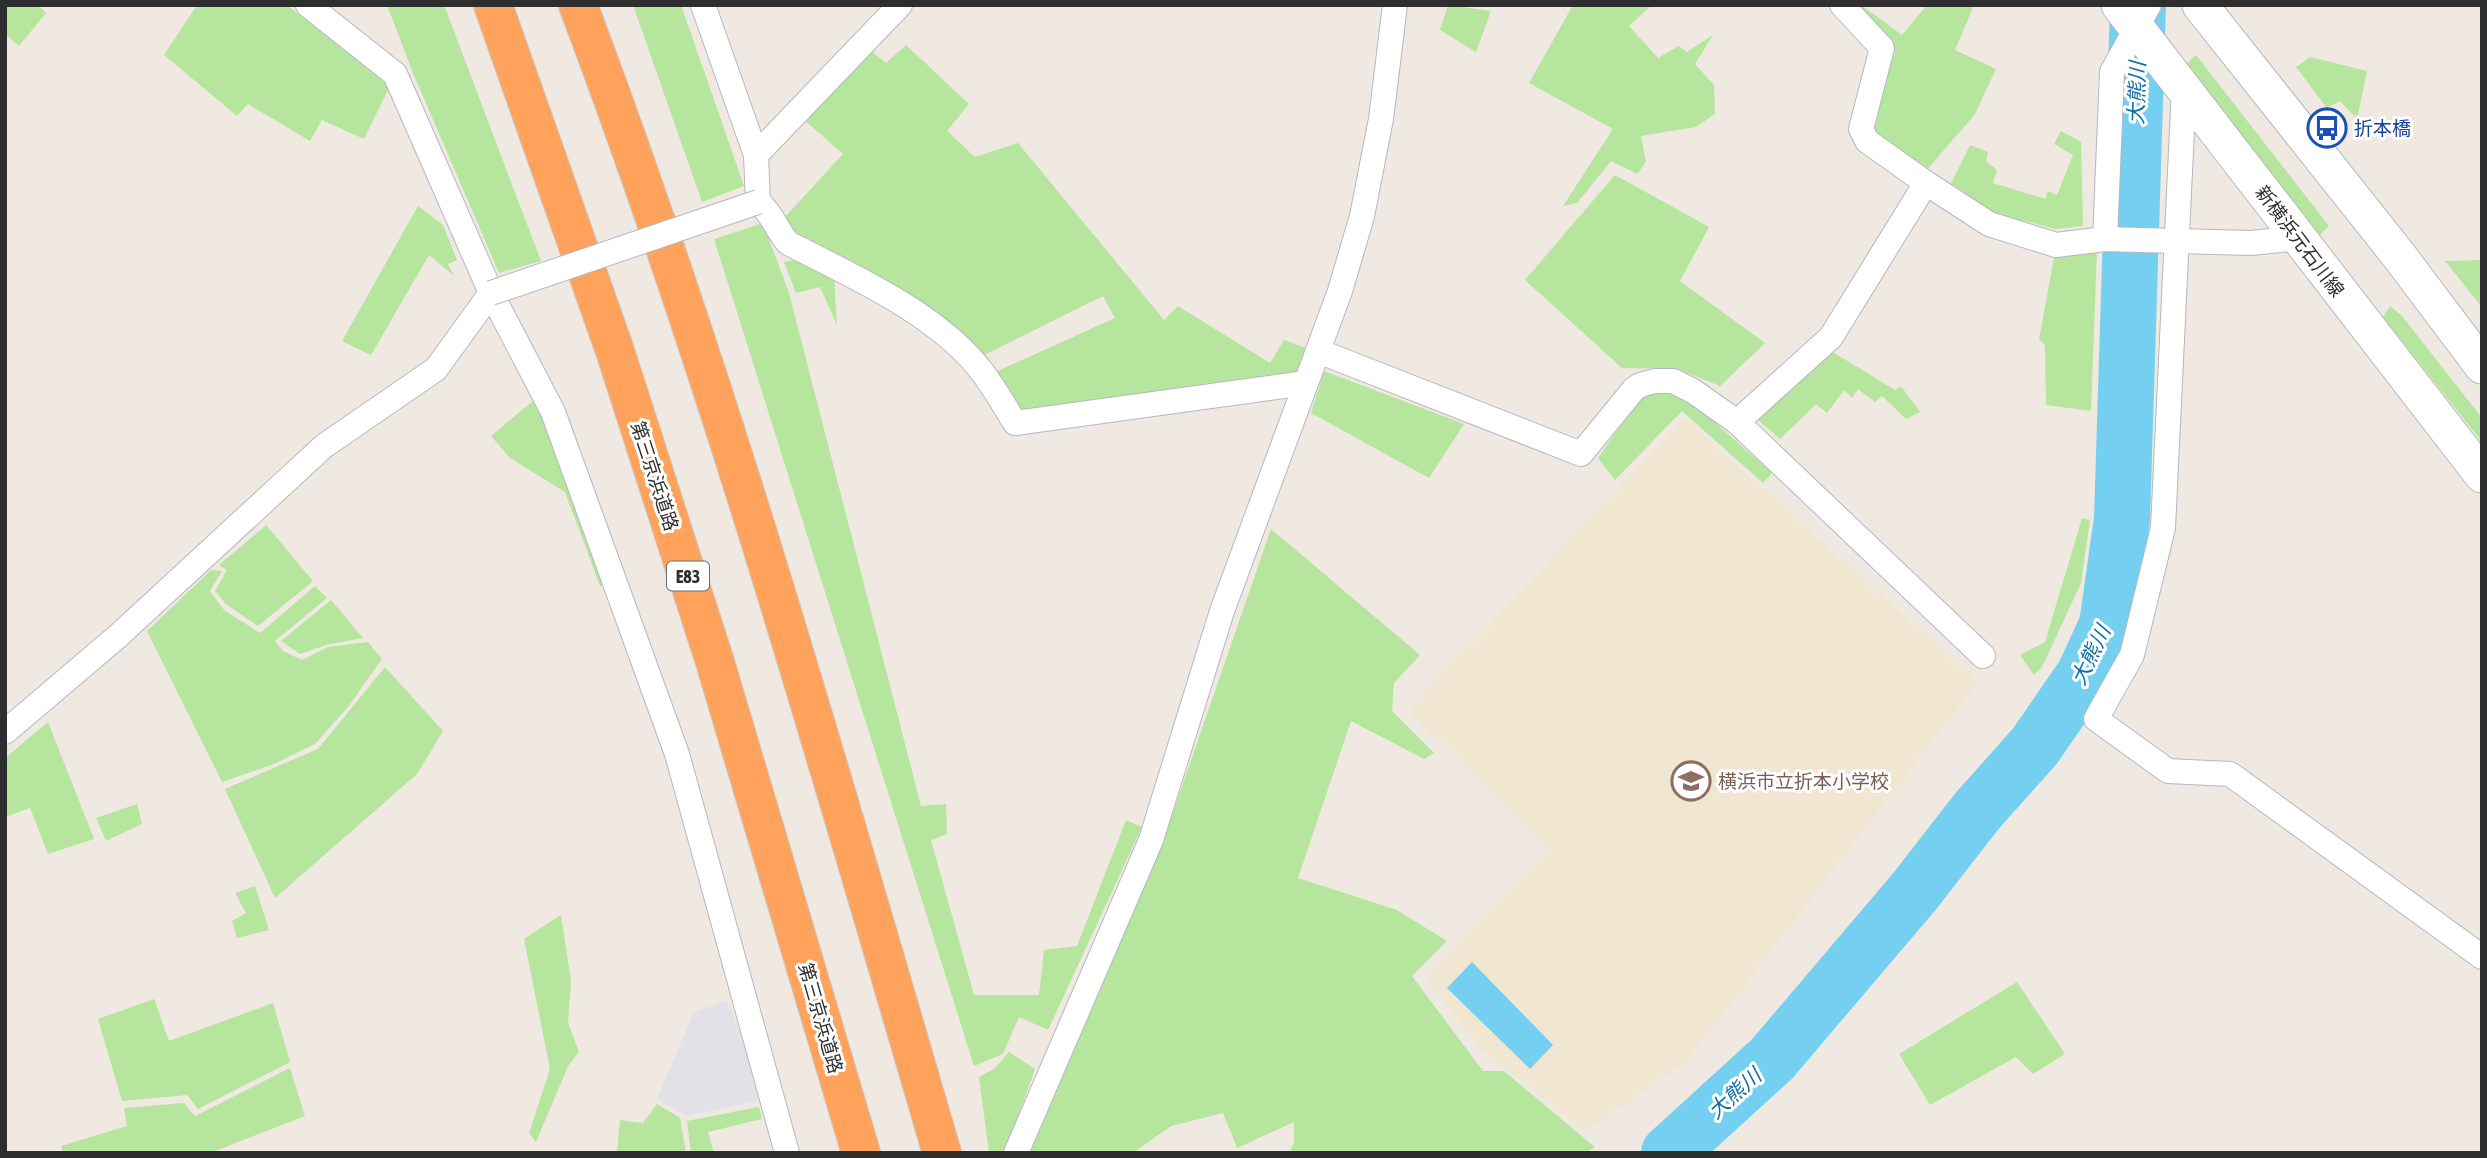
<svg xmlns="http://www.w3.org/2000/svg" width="2487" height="1158" font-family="'Asap Condensed','Noto Sans JP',sans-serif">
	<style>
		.industrial { fill: #e3e1e8 }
		.education { fill: #f0e6d1 }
		.green { fill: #b6e59e }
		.water { fill: #75cff0 }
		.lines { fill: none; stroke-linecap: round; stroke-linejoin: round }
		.river { stroke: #75cff0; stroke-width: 56 }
		.street-casing { stroke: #b4b7c1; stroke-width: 26 }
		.secondary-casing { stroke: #b4b7c1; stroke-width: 37 }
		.highway-casing { stroke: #c9c9c9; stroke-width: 40 }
		.street { stroke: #fff; stroke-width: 24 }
		.secondary { stroke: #fff; stroke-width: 35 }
		.highway { stroke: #ffa35c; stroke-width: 38 }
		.street-bridge-casing { stroke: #b4b7c1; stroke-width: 26; stroke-linecap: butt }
		.street-bridge { stroke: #fff; stroke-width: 24 }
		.labels { text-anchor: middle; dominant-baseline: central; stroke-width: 6; stroke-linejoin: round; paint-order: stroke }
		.shield { fill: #fff; stroke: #6d6d6d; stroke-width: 2 }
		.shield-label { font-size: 18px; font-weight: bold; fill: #2e2e2e }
		.transit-label { font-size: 19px; fill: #164399; stroke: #fff; text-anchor: start }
		.street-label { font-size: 19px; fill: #2e2e2e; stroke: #fff }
		.education-label { font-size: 19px; fill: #785e54; stroke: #fff; text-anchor: start }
		.water-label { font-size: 21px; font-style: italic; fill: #0d6fa3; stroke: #fff }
	</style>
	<rect width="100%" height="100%" fill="#efe9e1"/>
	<polygon class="industrial" points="727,1001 748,1053 758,1101 686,1116 657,1099 694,1012"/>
	<polygon class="education" points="1684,418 1978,682 1685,1063 1586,1131 1482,1050 1426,979 1553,851 1408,711"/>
	<g class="green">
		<polygon points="5,5 38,5 46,13 19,46 5,34"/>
		<polygon points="197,5 287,5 390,86 364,139 322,120 310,141 248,104 237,116 164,55"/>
		<polygon points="387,5 444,5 541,261 499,273 413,73"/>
		<polygon points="633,5 681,5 744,186 702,202"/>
		<polygon points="1448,5 1491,11 1476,52 1440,30"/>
		<polygon points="1573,5 1652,5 1629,26 1658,58 1679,46 1687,52 1713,35 1695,64 1714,85 1715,114 1696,127 1641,136 1646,162 1637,174 1611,161 1577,203 1563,206 1613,129 1529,83"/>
		<polygon points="1852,5 1861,5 1902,35 1927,5 1974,5 1955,50 1996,69 1975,114 1926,171 1869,128 1895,52"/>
		<polygon points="906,45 969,104 947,131 975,157 1018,143 1164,320 1178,306 1270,363 1284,340 1309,349 1300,375 1022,415 993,373 1115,318 1103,296 984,355 899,289 794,234 785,217 843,154 804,120 870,50 886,63"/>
		<polygon points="2196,55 2329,226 2320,235 2185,65"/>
		<polygon points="2310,57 2367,71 2357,119 2340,101 2327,108 2296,67"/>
		<polygon points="2061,131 2081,142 2083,226 2056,229 1993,213 1951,183 1970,145 1988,152 1986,161 1997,170 1993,183 2046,199 2047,191 2057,195 2073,155 2054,144"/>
		<polygon points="1615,175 1709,227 1680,281 1765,343 1720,386 1678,369 1622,368 1525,280"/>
		<polygon points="418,206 443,225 457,260 448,264 454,276 429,255 371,355 342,341"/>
		<polygon points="763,223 789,293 921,806 946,804 947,834 931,840 974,995 1039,995 1044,950 1077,946 1126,820 1142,827 1048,1030 1019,1017 1003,1054 974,1066 714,239"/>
		<polygon points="2097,249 2091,411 2046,405 2045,345 2039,340 2054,258"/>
		<polygon points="800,259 834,277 837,325 820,287 796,293 784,262"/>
		<polygon points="2482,260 2482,307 2445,261"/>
		<polygon points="2390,306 2402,316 2482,418 2482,442 2383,317"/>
		<polygon points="1831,351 1895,390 1901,386 1920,412 1906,419 1882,396 1875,402 1858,389 1852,398 1844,390 1827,413 1816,404 1780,439 1756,418"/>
		<polygon points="1324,371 1464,424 1429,478 1311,413"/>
		<polygon points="1659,392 1678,393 1710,418 1772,473 1763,483 1682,411 1615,480 1598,458 1639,399"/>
		<polygon points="533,401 548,418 610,582 600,586 565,492 510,458 491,436"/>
		<polygon points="2082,518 2090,520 2081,583 2042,667 2034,675 2020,655 2045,642"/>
		<polygon points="266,525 313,581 258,626 226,604 215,591 227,570 219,565"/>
		<polygon points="1271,529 1420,655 1394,683 1392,711 1434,753 1424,759 1351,721 1298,878 1397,910 1447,941 1412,976 1483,1071 1504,1071 1595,1147 1585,1153 1289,1153 1294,1143 1294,1122 1237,1148 1223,1113 1171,1126 1133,1153 1025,1153 1157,859"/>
		<polygon points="211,570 222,571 210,591 224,610 260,633 315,586 327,598 275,641 283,651 302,660 328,647 368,642 382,659 348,707 315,744 274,764 222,782 147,631"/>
		<polygon points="331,600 363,638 326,645 300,654 281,641"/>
		<polygon points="385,667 443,731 417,774 275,898 225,789 318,749"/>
		<polygon points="48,722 94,839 48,854 30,808 5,817 5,758"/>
		<polygon points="137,804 142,824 106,841 96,818"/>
		<polygon points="255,886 269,930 237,938 232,921 246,913 235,893"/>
		<polygon points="561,915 571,981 568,1023 579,1052 568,1066 536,1142 529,1133 550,1069 524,939"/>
		<polygon points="2017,982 2065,1054 2033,1074 2016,1057 1930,1105 1899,1054"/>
		<polygon points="154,999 169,1041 273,1003 290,1062 198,1109 187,1095 122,1101 98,1019"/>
		<polygon points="1009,1052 1035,1069 1005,1153 989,1153 979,1077 994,1069"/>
		<polygon points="290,1068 305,1116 210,1153 63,1153 61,1146 127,1126 124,1108 184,1103 195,1116"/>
		<polygon points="657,1104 680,1118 686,1153 617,1153 620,1120 643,1123"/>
		<polygon points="759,1107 762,1119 708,1132 714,1153 691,1153 687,1121"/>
	</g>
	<polygon class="water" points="1472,962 1553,1045 1530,1069 1447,988"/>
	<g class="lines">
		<polyline class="river" points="1669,1153 1772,1059 1914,892 1977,811 2035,746 2084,675 2107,625 2122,519 2138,5"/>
		<g class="street-casing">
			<g id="street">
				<polyline points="308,5 395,74 491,293 553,412 677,754 787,1153"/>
				<polyline points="703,5 756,155"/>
				<path d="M 900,5 L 756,155 L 758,202 C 772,213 776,229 788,243 C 852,276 939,314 983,373 C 995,389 1005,407 1015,423 L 1305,383"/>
				<polyline points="2184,88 2163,528 2132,655 2096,719 2168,771 2230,774 2482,957"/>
				<polyline points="1926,183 1989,224 2056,245 2105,239 2251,243 2298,238"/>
				<polyline points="2105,239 2112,72 2149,5"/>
				<polyline points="1318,351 1581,454 1634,389 1640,385 1655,381 1673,381 1693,391 1737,422 1983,656"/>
				<polyline points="1737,422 1831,337 1926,183 1867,141 1861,129 1882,48 1842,5"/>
				<polyline points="5,732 118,636 324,446 436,369 491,293"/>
				<polyline points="1016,1153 1151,840 1222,611 1340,291 1362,216 1381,119 1395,5"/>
			</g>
		</g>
		<g class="secondary-casing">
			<g id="secondary">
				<polyline points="2119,5 2482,475"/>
				<polyline points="2200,5 2400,257 2482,366"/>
			</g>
		</g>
		<g class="highway-casing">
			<g id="highway">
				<polyline points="493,5 615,351 715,662 861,1153"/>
				<path d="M 578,5 C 720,381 829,768 942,1153"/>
			</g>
		</g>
		<use href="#street" class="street"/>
		<use href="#secondary" class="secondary"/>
		<use href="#highway" class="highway"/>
		<g class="street-bridge-casing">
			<polyline id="street-bridge" points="491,293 758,202"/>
		</g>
		<use href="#street-bridge" class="street-bridge"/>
	</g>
	<defs>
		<g id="bus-ring" transform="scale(2.0125)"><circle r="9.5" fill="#fff" stroke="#1a4fb4" stroke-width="1.5"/><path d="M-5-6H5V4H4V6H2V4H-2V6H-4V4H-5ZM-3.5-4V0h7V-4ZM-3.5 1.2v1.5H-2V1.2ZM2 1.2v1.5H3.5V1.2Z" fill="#1a4fb4"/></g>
		<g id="school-ring" transform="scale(2.0125)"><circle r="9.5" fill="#fff" stroke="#8d6e63" stroke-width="1.5"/><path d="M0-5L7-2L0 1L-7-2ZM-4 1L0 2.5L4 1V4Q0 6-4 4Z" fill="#8d6e63"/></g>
	</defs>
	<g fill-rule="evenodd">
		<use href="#bus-ring" x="2327" y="128"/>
		<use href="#school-ring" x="1691" y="781"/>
	</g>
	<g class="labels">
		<rect class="shield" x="667" y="561.5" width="42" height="29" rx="5"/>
		<g class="shield-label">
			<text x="688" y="576">E83</text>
		</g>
		<g class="transit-label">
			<text x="2354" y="128">折本橋</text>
		</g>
		<g class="street-label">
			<text transform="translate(2300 241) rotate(53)">新横浜元石川線</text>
			<text transform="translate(655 476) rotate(72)">第三京浜道路</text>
			<text transform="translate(821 1018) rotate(74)">第三京浜道路</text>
		</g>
		<g class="education-label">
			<text x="1718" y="781">横浜市立折本小学校</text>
		</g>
		<g class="water-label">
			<text transform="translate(2136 93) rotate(-88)">大熊川</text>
			<text transform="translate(2090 655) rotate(-64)">大熊川</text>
			<text transform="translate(1734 1093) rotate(-42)">大熊川</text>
		</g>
	</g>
	<rect width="2487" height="1158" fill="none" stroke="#2e2e2e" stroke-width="14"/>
</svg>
